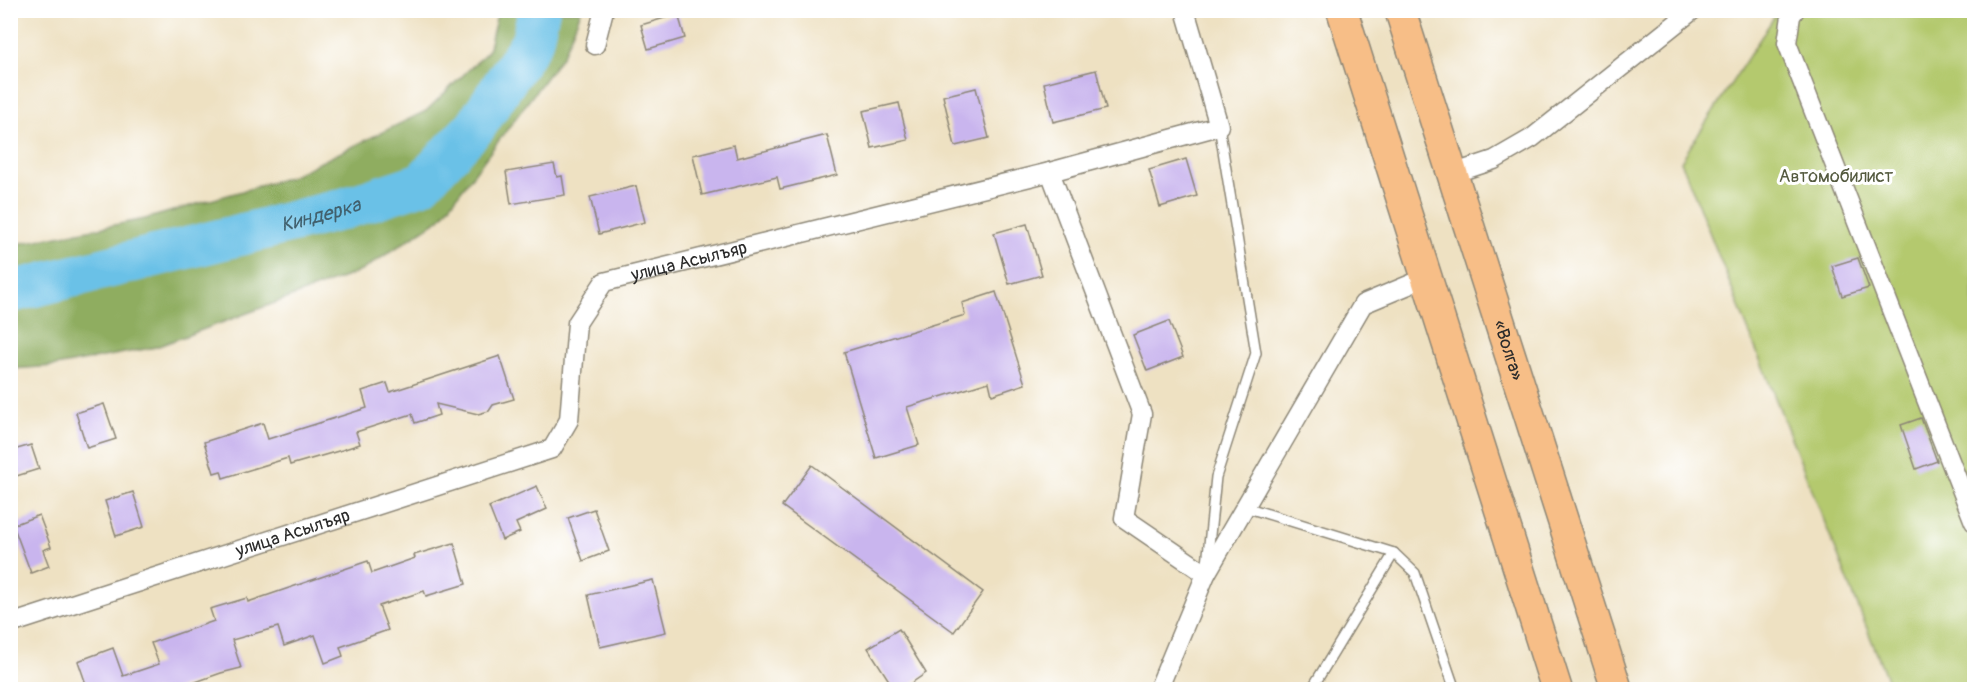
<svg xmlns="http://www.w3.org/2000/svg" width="1985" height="700" font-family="Pangolin,sans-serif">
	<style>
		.green { fill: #b4c96e; stroke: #707a4c; stroke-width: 1.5 }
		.forest { fill: #8fad61; stroke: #5d6c46; stroke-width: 1.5 }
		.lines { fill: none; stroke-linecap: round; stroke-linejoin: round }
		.river { stroke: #6ac1e7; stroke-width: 42 }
		.building { fill: #c9b5ee }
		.service-casing { stroke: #8c8676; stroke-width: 12 }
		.minor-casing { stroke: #8c8676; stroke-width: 21 }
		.trunk-casing { stroke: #8c8676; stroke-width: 33 }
		.service { stroke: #fff; stroke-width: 9 }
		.minor { stroke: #fff; stroke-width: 18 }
		.trunk { stroke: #f7be87; stroke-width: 30 }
		.labels { text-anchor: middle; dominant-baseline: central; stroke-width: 6; stroke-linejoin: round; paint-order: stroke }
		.park-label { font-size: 18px; fill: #545a3f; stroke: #fff }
		.street-label { font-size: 18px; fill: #2b2b2b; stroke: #fff }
		.water-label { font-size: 20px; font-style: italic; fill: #41606d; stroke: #fff }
	</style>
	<rect width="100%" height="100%" fill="#fff"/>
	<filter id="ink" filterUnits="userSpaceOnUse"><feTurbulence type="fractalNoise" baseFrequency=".0167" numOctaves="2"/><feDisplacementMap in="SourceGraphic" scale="12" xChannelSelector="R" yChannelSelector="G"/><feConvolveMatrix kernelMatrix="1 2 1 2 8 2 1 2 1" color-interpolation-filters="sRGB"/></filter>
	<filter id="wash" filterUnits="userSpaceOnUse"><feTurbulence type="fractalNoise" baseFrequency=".008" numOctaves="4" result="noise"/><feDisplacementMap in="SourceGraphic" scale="24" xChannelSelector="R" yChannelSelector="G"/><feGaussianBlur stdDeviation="1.35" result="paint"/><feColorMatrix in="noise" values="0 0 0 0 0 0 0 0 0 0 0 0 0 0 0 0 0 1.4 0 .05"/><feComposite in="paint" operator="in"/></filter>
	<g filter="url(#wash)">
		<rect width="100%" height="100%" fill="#eee1c2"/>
		<polygon class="green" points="1778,11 1974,11 1974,689 1891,689 1681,161"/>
		<polygon class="forest" points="498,11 581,11 563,55 440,219 361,271 156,347 56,366 11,369 11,245 145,219 290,177 426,111 488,51"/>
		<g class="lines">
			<path class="river" id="s1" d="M 10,292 L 340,210 L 422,183 L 475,127 L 532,41 L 539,10"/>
		</g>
		<g id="blocks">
			<g class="building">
				<polygon points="678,14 685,38 648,49 641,25"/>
				<polygon points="1096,70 1106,109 1053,122 1044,83"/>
				<polygon points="976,88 989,138 955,146 943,96"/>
				<polygon points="899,103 908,140 872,148 863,111"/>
				<polygon points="827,135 837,175 780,189 777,177 702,195 693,155 734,145 737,158"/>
				<polygon points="1186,159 1197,196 1160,207 1149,170"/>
				<polygon points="554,164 557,177 562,176 565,195 511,204 506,172"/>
				<polygon points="636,186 645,222 599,234 590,197"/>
				<polygon points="1027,224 1042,275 1009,284 994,233"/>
				<polygon points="1858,258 1869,288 1842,296 1832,266"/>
				<polygon points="996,292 1025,384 992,395 989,382 907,407 919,445 876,458 844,352 965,315 962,303"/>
				<polygon points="1169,321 1183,357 1147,371 1133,335"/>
				<polygon points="500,356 514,399 493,405 489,411 478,414 436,404 439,415 415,423 412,414 356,432 360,444 342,450 290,465 288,458 223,478 221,471 214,473 204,442 263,423 268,439 367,408 362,391 387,383 390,392"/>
				<polygon points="104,404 116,439 87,448 76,413"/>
				<polygon points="1921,418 1937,461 1916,469 1901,425"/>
				<polygon points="31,445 39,469 10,478 10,451"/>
				<polygon points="812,465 983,592 954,632 782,506"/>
				<polygon points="537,486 547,509 516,523 520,532 502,540 489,507"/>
				<polygon points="133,492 144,527 116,536 105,501"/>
				<polygon points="594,509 609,551 583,561 568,518"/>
				<polygon points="39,515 51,547 43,550 49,566 31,573 13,525"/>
				<polygon points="454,543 466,584 426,596 424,591 379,606 388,630 340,647 343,656 325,663 315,635 284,646 278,627 232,640 241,668 221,673 173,690 88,690 78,661 113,648 123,676 159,664 151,643 214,621 210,609 247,598 248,602 368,561 372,573 415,558 414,555"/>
				<polygon points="653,580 666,632 600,647 588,595"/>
				<polygon points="899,629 926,673 901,690 895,690 868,648"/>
			</g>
		</g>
	</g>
	<g filter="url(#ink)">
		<use href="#blocks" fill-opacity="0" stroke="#8c8676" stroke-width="1.5"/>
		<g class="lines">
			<g class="service-casing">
				<g id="service">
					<polyline points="1245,507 1394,553 1415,573 1455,690"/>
					<polyline points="1207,564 1216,477 1256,353 1219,126"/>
					<polyline points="1311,690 1394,553"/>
				</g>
			</g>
			<g class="minor-casing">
				<g id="minor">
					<polyline points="1795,10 1791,16 1787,43 1974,522"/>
					<polyline points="595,45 604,10"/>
					<polyline points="1050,172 1219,126 1185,10"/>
					<polyline points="1452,174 1494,160 1532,138 1693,10"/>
					<path id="s2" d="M 10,624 L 552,449 L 569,420 L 577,323 L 604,282 L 1050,172 L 1142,414 L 1124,518 L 1206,574"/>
					<polyline points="1158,690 1206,574 1363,304 1428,277"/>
				</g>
			</g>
			<g class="trunk-casing">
				<g id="trunk">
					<polyline points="1342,10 1557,690"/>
					<path id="s3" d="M 1400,10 L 1617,690"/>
				</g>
			</g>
			<use href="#service" class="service"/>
			<use href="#minor" class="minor"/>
			<use href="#trunk" class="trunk"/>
		</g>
	</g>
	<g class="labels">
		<g class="park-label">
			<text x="1836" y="176">Автомобилист</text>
		</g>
		<g class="street-label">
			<text stroke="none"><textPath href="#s2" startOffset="837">улица Асылъяр</textPath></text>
			<text stroke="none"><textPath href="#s3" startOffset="357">«Волга»</textPath></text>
			<text stroke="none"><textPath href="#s2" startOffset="297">улица Асылъяр</textPath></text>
		</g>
		<g class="water-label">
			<text stroke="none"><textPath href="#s1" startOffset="320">Киндерка</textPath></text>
		</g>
	</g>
	<rect width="1985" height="700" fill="none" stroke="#fff" stroke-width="36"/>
</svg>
